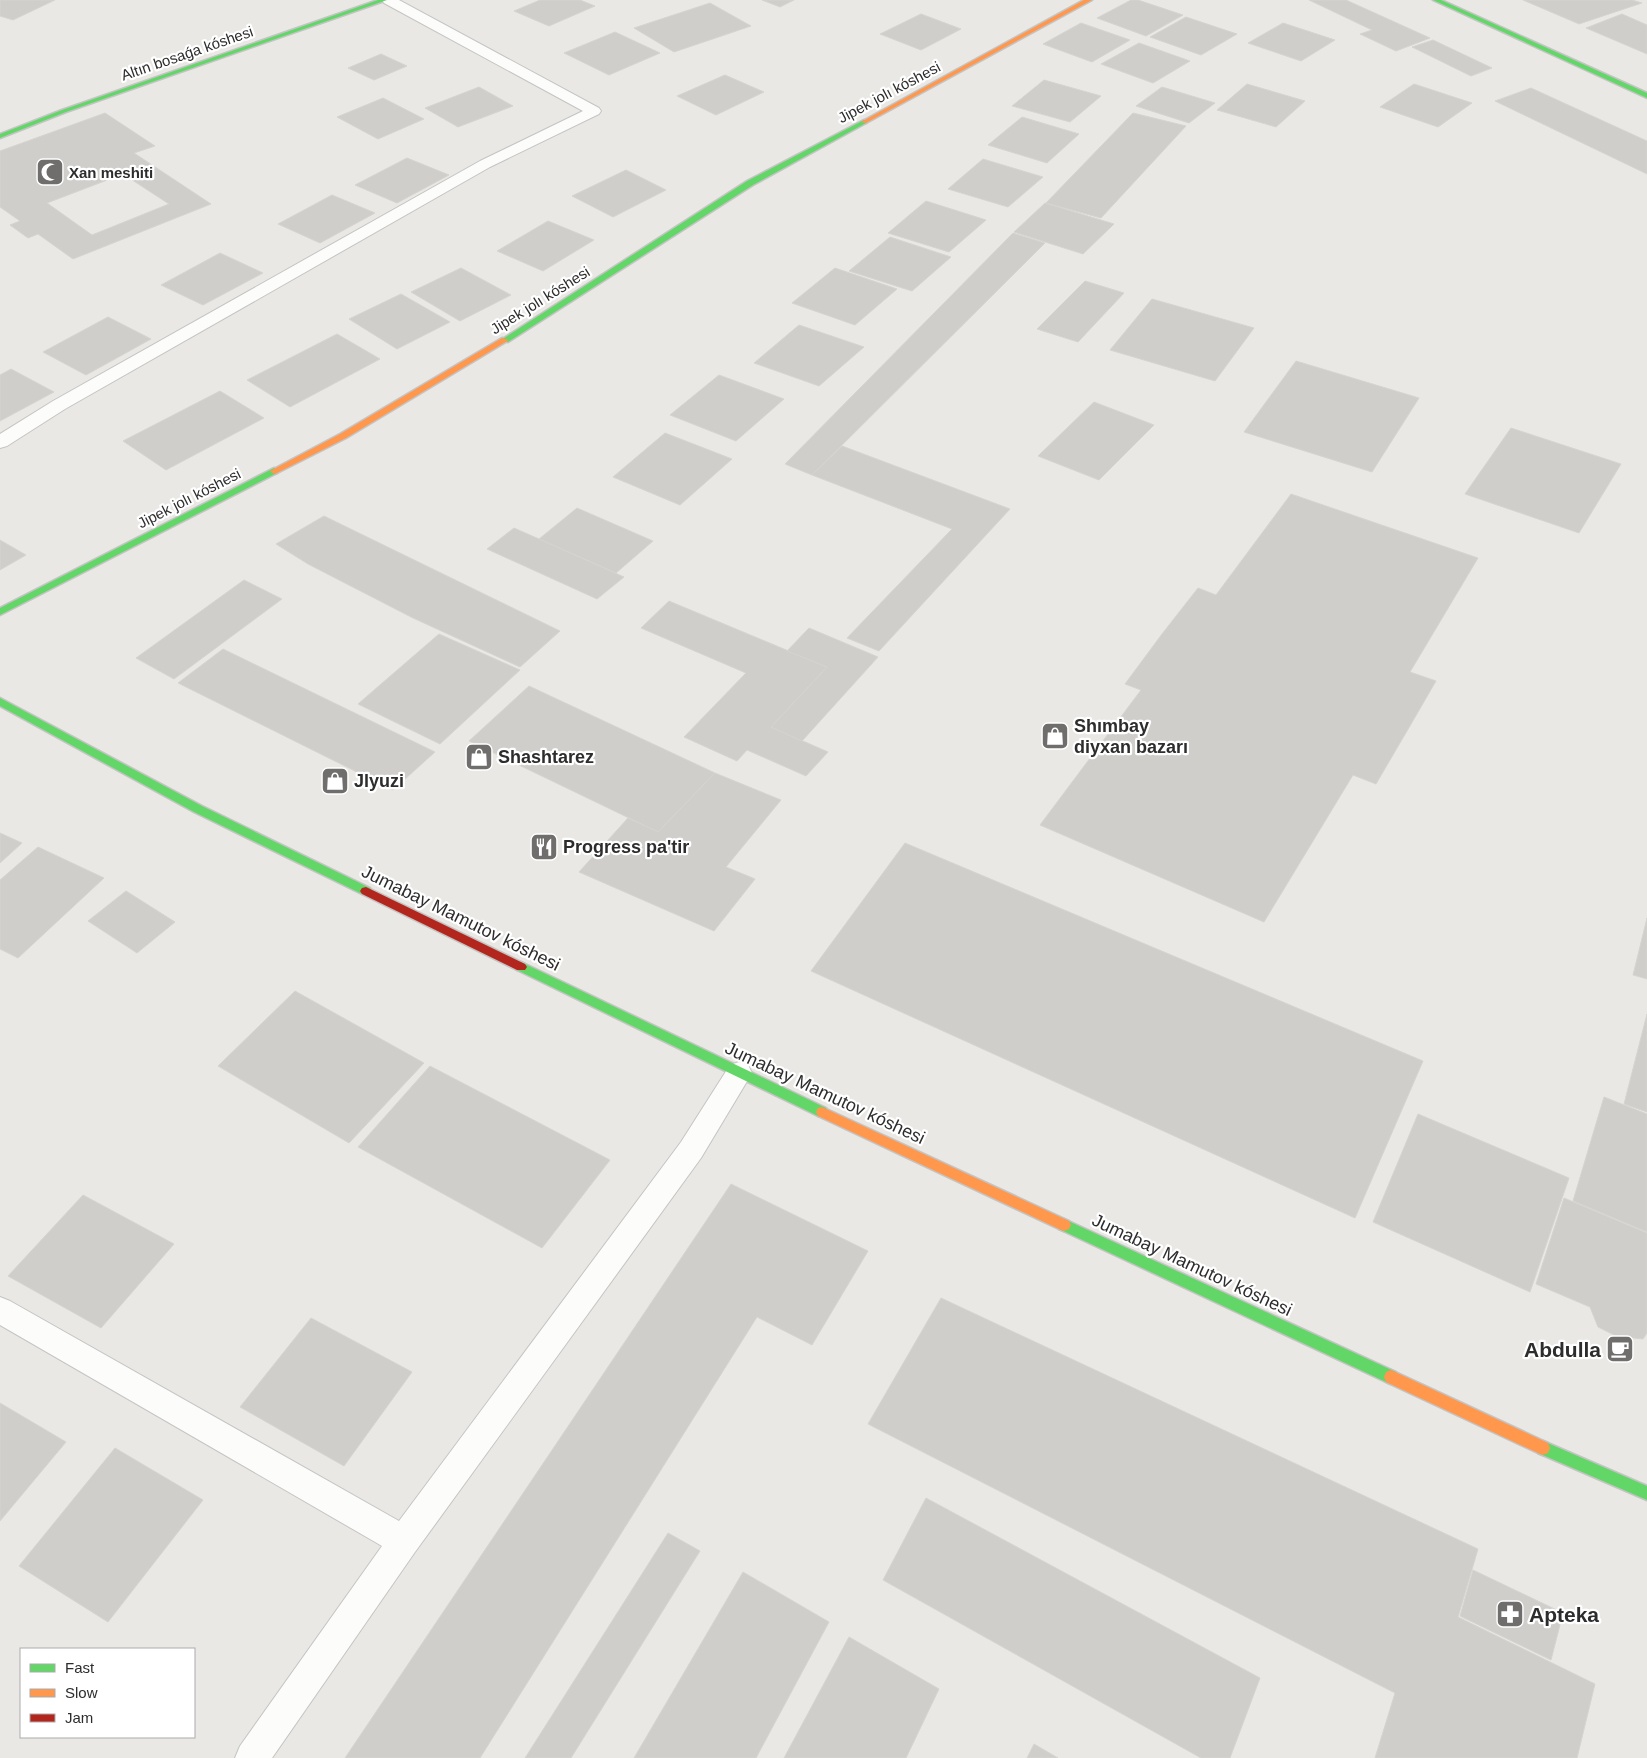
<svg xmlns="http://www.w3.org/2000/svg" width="1647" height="1758" font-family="Helvetica,sans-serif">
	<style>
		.building { fill: #cfcecb; stroke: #d6d4d0; fill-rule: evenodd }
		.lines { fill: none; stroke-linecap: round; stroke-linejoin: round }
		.lane-casing { stroke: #c4c4c4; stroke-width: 2 }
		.fast-casing { stroke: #c4c4c4; stroke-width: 3 }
		.slow-casing { stroke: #c4c4c4; stroke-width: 3 }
		.jam-casing { stroke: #c4c4c4; stroke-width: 3 }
		.lane { fill: #fcfcfb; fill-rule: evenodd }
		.fast { fill: #63d668; fill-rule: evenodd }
		.slow { fill: #ff974d; fill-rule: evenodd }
		.jam { fill: #b3261e; fill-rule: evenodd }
		.labels { text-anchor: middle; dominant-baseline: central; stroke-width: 4.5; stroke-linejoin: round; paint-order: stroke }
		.far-street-label { font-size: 15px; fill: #2d2d2d; stroke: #fff }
		.far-poi-label { font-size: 15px; font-weight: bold; fill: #2d2d2d; stroke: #fff; text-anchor: start }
		.poi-label { font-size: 18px; font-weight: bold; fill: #2d2d2d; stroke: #fff; text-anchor: start }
		.street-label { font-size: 18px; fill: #2d2d2d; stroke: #fff }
		.near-poi-label { font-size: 21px; font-weight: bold; fill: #2d2d2d; stroke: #fff; text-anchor: end }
	</style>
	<rect width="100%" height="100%" fill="#eae8e4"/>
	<g class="building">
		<polygon points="0,0 55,0 13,20 0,16"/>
		<polygon points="540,0 580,0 595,6 549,26 514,11"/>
		<polygon points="762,0 794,0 780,7"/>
		<polygon points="1131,0 1138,0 1183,15 1146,36 1097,18"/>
		<polygon points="1309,0 1346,0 1430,38 1396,51 1360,34 1372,30"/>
		<polygon points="1523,0 1632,0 1642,3 1579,24"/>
		<polygon points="710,3 751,26 674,52 634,28"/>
		<polygon points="921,14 961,29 921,50 880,34"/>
		<polygon points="1622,14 1647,25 1647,54 1586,28"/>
		<polygon points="1186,17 1237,34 1201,55 1150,37"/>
		<polygon points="1081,23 1130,40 1092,62 1043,44"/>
		<polygon points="1283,23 1335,40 1301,61 1248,43"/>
		<polygon points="615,32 660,53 609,75 564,53"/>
		<polygon points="1433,40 1492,68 1471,76 1412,47"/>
		<polygon points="1139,43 1190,61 1153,83 1101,64"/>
		<polygon points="381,54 407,66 374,80 348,68"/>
		<polygon points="725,75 764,92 716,115 677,96"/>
		<polygon points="1044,80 1101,96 1070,122 1012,106"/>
		<polygon points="1247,84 1305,101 1276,127 1217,110"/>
		<polygon points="1414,84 1472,103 1438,127 1380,107"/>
		<polygon points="479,87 513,106 458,127 425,108"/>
		<polygon points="1162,87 1215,103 1189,123 1136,106"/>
		<polygon points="1531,88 1647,141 1647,174 1495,101"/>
		<polygon points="383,98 424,119 378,139 337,117"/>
		<path d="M 105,113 L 155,146 L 134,153 L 211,204 L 73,259 L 38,234 L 28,238 L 10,225 L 20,221 L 0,207 L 0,151 ZM 123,174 L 169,204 L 92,235 L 47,203 Z"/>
		<polygon points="1133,113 1186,126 1101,218 1046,203"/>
		<polygon points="1022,117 1079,134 1047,163 988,145"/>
		<polygon points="407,158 449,175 397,203 355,185"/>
		<polygon points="983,159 1043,177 1008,207 948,189"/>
		<polygon points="626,170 666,190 613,217 572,196"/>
		<polygon points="332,195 375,213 320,243 278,224"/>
		<polygon points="926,201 986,220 949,252 888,233"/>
		<polygon points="1045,203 1114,224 1083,254 1014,232"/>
		<polygon points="548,221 594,240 543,271 497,251"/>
		<polygon points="1013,233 1045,243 812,475 785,464"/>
		<polygon points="890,237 951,257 912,291 849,271"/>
		<polygon points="220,253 263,273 203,305 161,285"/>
		<polygon points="461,268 511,295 460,321 411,292"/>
		<polygon points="835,268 897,289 855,325 792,303"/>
		<polygon points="1085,281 1124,293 1078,342 1037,329"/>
		<polygon points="401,294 450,322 397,349 349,319"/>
		<polygon points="1152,299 1254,328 1215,381 1110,350"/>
		<polygon points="108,317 151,339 86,375 43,352"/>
		<polygon points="799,325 864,347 819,386 754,363"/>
		<polygon points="337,334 380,359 290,407 247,380"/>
		<polygon points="1296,361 1419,398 1372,472 1244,432"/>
		<polygon points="11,369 54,392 0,421 0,375"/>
		<polygon points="719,375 784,399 736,441 670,415"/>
		<polygon points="220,391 264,418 166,470 123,441"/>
		<polygon points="1094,402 1154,425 1099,480 1038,456"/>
		<polygon points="1511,428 1621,464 1579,533 1465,494"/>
		<polygon points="665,433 732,459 680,505 613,477"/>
		<polygon points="842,446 1010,509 879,651 847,638 952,529 812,475"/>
		<polygon points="1291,494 1478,558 1410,672 1436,681 1407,731 1376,784 1353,775 1264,922 1040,825 1141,690 1125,684 1162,634 1198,588 1216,595"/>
		<polygon points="577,508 653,541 616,573 539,539"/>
		<polygon points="324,516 560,631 520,667 413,618 308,564 276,544"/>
		<polygon points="514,528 539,539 624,577 597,599 487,549"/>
		<polygon points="0,540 26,555 0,570"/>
		<polygon points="244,580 282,599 174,679 136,658"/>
		<polygon points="669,601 827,667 771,727 828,752 806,776 747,750 737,761 684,737 746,673 641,628"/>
		<polygon points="809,628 878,657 802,741 771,727 827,667 787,651"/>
		<polygon points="439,634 520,670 440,744 358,704"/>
		<polygon points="223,649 435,752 393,790 178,683"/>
		<polygon points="529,686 715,773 658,832 469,741"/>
		<polygon points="715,773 781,800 726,867 755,879 714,931 579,872 628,818 658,832"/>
		<polygon points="0,833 22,843 0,863"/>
		<polygon points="905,843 1423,1061 1355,1218 811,971"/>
		<polygon points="38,847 104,878 18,958 0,949 0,880"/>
		<polygon points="126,891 175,922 137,953 88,921"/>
		<polygon points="1647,918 1647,979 1633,975"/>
		<polygon points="295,991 424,1063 349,1143 218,1066"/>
		<polygon points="1647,1014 1647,1112 1624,1104"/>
		<polygon points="430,1066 610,1160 542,1248 358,1147"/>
		<polygon points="1604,1097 1647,1114 1647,1232 1573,1201"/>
		<polygon points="1418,1114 1569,1178 1530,1292 1373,1222"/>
		<polygon points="731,1184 868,1251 812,1345 757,1317 480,1758 345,1758"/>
		<polygon points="83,1195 174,1244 101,1328 8,1276"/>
		<polygon points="1564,1198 1647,1233 1647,1333 1643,1339 1616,1336 1598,1327 1590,1307 1536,1284"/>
		<polygon points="941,1298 1478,1549 1458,1617 1595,1684 1577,1758 1375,1758 1395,1693 868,1424"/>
		<polygon points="311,1318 412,1372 344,1466 240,1407"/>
		<polygon points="0,1403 66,1442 0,1521"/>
		<polygon points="115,1448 203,1500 108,1622 19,1566"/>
		<polygon points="926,1498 1260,1678 1230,1758 1201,1758 883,1580"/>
		<polygon points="668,1533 700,1551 571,1758 525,1758"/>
		<polygon points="1473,1570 1563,1613 1551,1660 1460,1616"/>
		<polygon points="743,1572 829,1622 756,1758 634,1758"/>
		<polygon points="849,1637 939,1689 906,1758 784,1758"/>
		<polygon points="1034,1744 1058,1758 1027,1758"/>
	</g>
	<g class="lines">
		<g class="lane-casing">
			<g id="lane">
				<polygon points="382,0 399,0 599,108 601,111 599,114 490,167 65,409 7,446 0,448 0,434 53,401 480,161 583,111 384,3"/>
				<polygon points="739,1062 748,1065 752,1073 701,1158 415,1552 272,1758 235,1758 240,1746 382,1546 0,1325 0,1297 10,1301 399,1521 681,1142 730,1065"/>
			</g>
		</g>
		<g class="fast-casing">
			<g id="fast">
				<polygon points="378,0 387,0 66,112 0,138 0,134 62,110"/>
				<polygon points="1433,0 1441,0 1647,93 1647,98"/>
				<polygon points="864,120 867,122 866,123 753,185 508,342 501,340 747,181"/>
				<polygon points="274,468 278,471 277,473 0,615 0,608"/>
				<polygon points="0,698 202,806 370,888 372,891 370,894 362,894 194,812 0,706"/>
				<polygon points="521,962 826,1108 828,1112 826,1116 822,1117 818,1116 517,970 515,967 517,964"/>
				<polygon points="1064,1219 1396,1372 1398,1377 1396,1382 1391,1384 1386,1382 1059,1229 1057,1225 1059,1221"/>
				<polygon points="1543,1441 1647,1486 1647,1500 1538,1453 1536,1448 1538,1443"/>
			</g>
		</g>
		<g class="slow-casing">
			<g id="slow">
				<polygon points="1084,0 1092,0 866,123 861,122"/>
				<polygon points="502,338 509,340 346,438 277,473 274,474 270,471 340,434"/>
				<polygon points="822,1107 1069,1221 1071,1225 1069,1229 1064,1231 1059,1229 818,1116 816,1112 818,1108"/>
				<polygon points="1391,1370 1548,1443 1550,1448 1548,1453 1543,1455 1538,1453 1386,1382 1384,1377 1386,1372"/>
			</g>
		</g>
		<g class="jam-casing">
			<polygon id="jam" points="366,887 525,964 527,967 525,970 517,970 362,894 360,891 362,888"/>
		</g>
		<use href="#lane" class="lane"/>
		<use href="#fast" class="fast"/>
		<use href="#slow" class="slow"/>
		<use href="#jam" class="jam"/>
	</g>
	<defs>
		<g id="mosque-square" transform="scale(1.4375)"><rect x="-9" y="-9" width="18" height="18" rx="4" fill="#6f6e6d" stroke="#fff"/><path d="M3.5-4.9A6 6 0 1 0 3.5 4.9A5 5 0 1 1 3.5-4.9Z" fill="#fff"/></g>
		<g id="shop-square" transform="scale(1.4375)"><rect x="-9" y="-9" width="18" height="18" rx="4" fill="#6f6e6d" stroke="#fff"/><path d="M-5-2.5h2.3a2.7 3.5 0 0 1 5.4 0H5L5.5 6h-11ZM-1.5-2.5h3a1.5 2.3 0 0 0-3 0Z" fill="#fff"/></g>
		<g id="restaurant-square" transform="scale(1.4375)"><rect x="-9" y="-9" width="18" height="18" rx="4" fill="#6f6e6d" stroke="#fff"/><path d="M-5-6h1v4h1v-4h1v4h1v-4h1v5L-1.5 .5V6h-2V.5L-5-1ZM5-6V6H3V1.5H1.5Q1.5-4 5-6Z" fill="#fff"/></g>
		<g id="cafe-square" transform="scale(1.4375)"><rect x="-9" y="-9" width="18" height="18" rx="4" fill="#6f6e6d" stroke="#fff"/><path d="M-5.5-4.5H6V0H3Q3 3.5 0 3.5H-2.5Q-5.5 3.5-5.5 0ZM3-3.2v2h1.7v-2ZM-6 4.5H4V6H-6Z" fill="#fff"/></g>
		<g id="pharmacy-square" transform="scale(1.4375)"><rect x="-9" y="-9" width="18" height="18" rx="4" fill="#6f6e6d" stroke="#fff"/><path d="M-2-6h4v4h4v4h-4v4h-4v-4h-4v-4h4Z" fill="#fff"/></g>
	</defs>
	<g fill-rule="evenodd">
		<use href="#mosque-square" x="50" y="172"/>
		<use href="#shop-square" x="1055" y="736"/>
		<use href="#shop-square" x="479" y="757"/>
		<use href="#shop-square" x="335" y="781"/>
		<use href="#restaurant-square" x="544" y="847"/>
		<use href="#cafe-square" x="1620" y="1349"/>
		<use href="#pharmacy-square" x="1510" y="1614"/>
	</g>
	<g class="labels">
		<g class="far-street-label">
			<text transform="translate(187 53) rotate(-19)">Altın bosaǵa kóshesi</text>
			<text transform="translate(889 92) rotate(-28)">Jipek jolı kóshesi</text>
			<text transform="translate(540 300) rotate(-32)">Jipek jolı kóshesi</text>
			<text transform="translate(189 498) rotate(-27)">Jipek jolı kóshesi</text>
		</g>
		<g class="far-poi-label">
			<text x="69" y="172">Xan meshiti</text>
		</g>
		<g class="poi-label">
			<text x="1074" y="726">Shımbay<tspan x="1074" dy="21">diyxan bazarı</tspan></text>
			<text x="498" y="757">Shashtarez</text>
			<text x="354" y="781">Jlyuzi</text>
			<text x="563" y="847">Progress pa'tir</text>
		</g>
		<g class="street-label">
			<text transform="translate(461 918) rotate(26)">Jumabay Mamutov kóshesi</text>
			<text transform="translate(825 1093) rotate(25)">Jumabay Mamutov kóshesi</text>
			<text transform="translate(1192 1265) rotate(25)">Jumabay Mamutov kóshesi</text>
		</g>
		<g class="near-poi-label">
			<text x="1601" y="1349">Abdulla</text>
			<text x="1529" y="1614" text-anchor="start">Apteka</text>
		</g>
	</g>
	<rect x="20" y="1648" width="175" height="90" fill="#ffffff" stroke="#ababab"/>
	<rect x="30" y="1664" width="25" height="8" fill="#63d668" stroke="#ababab"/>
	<text x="65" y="1673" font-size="15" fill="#2d2d2d">Fast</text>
	<rect x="30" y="1689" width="25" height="8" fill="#ff974d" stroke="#ababab"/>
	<text x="65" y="1698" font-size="15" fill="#2d2d2d">Slow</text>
	<rect x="30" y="1714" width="25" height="8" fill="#b3261e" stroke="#ababab"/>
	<text x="65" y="1723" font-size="15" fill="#2d2d2d">Jam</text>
</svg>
